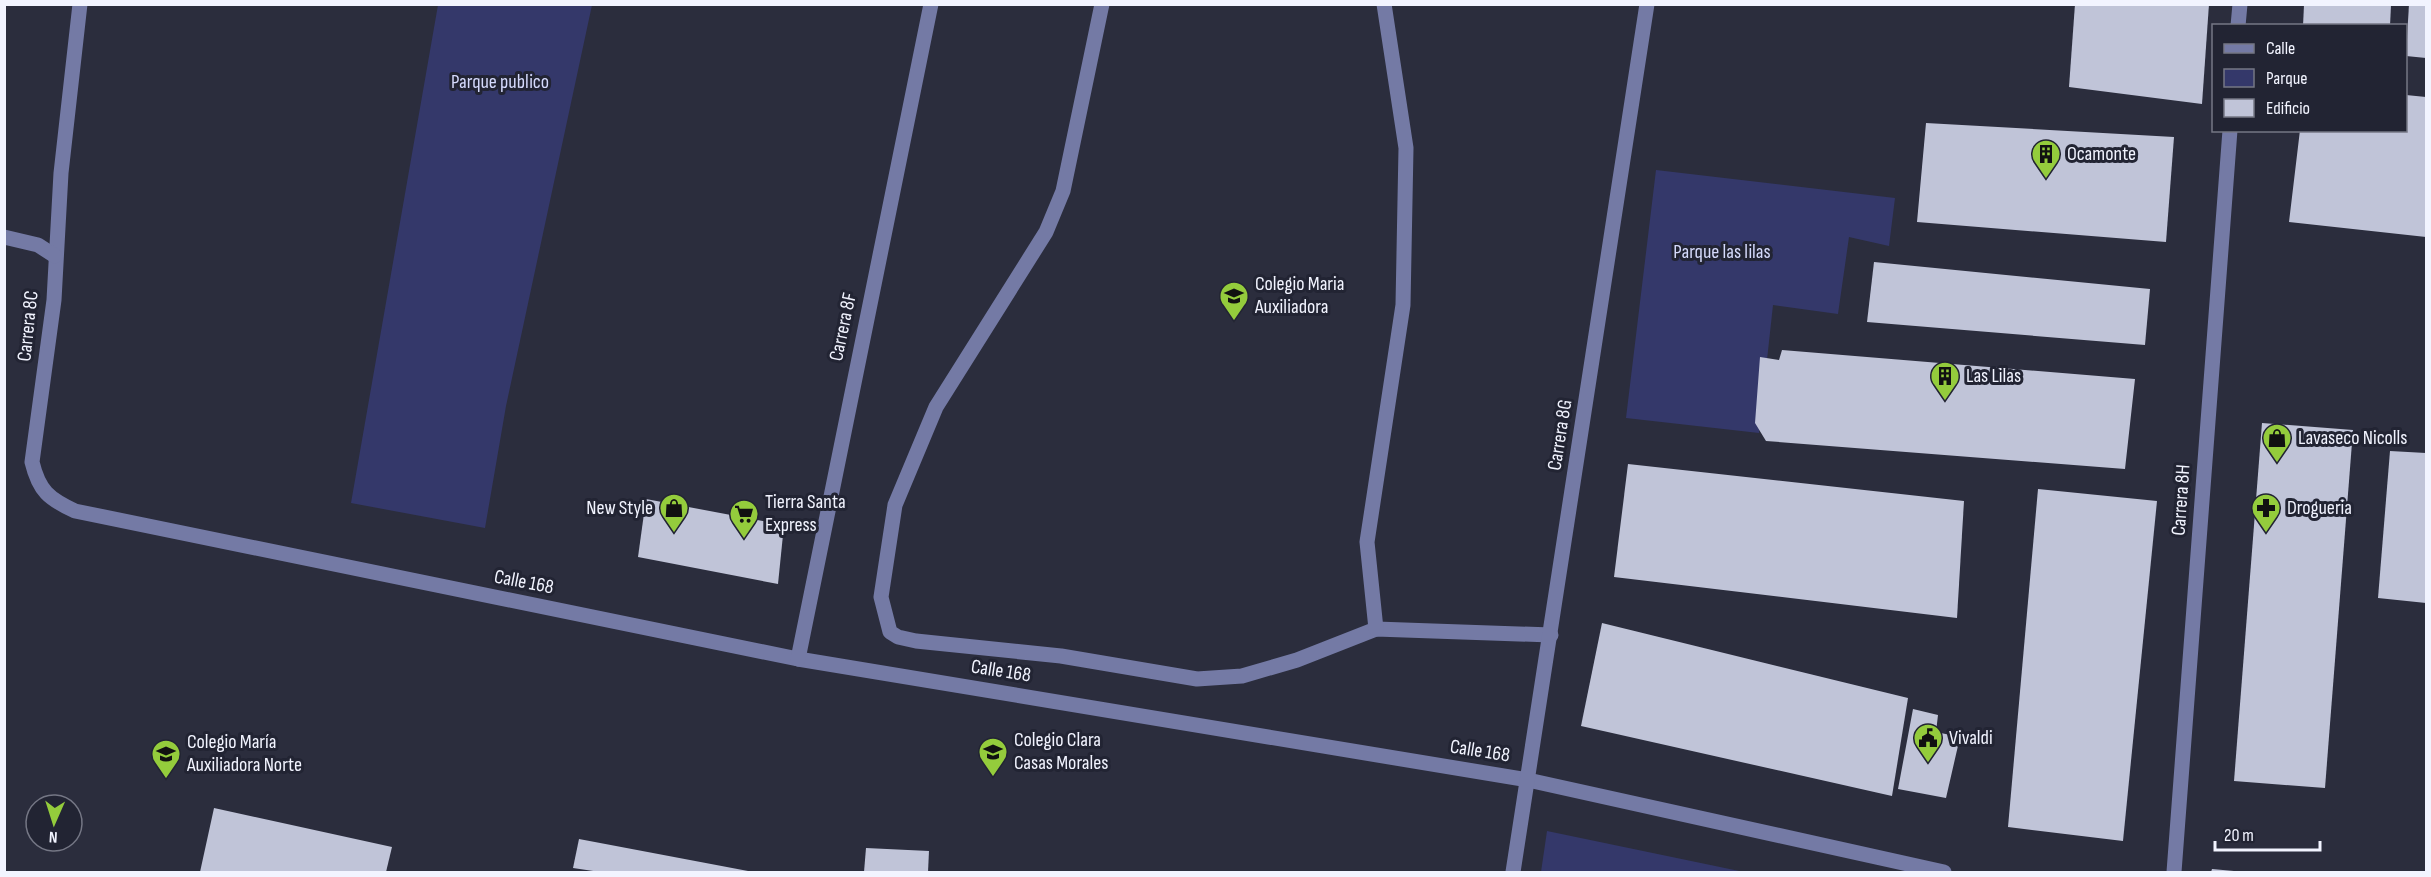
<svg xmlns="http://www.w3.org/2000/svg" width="2431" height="877" font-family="'Sofia Sans Condensed',sans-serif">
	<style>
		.green { fill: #34386a }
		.building { fill: #c0c4d8 }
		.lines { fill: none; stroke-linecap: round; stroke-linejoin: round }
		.minor { stroke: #747aa5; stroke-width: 15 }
		.labels { text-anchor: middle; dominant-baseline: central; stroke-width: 6; stroke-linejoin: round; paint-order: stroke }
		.park-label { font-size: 20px; fill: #d5dafc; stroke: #222433 }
		.poi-label { font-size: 20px; fill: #f2f4ff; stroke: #222433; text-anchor: start }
		.street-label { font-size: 20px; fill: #f2f4ff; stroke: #222433 }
	</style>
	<rect width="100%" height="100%" fill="#2b2d3d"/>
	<g class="green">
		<polygon points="438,5 592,5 506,406 485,528 351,503"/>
		<polygon points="1656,170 1895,198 1889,246 1849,237 1838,314 1773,305 1759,433 1626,418"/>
		<polygon points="1547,831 1744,872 1541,872"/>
	</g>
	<g class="building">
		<polygon points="2075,4 2209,4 2202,104 2069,87"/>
		<polygon points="2409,4 2426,4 2426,58 2406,56"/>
		<polygon points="2304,5 2391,5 2390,26 2303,26"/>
		<polygon points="2406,95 2426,97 2426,237 2289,222 2300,130 2406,130"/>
		<polygon points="1926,123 2174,137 2166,242 1917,222"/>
		<polygon points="1874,262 2150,289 2145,345 1867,322"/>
		<polygon points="1782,350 2135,379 2125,469 1766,441 1755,423 1760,357 1779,360"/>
		<polygon points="2262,423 2353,430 2325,788 2234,781"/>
		<polygon points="2390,451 2426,453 2426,603 2378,598"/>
		<polygon points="1628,464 1964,501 1957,618 1614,577"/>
		<polygon points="2038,489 2157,501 2123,841 2008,827"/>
		<polygon points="646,499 784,525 778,584 638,557"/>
		<polygon points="1602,623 1908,698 1892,796 1581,726"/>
		<polygon points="1913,709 1938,715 1936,732 1960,737 1946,798 1898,789"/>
		<polygon points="214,808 392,847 386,872 200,872"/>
		<polygon points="579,839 748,871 748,872 600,872 573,868"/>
		<polygon points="866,848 929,851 928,872 864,872"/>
		<polygon points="2212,869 2234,871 2233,872 2211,872"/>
	</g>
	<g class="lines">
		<g class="minor">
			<path d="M 80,4 L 61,173 L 54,300 L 32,462 C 39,491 49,499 75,511 L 798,659 L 1528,780 L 1944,872"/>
			<polyline points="1102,4 1063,191 1046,232 936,407 895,505 881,597 890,632 898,637 916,641 1061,656 1197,679 1242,676 1297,660 1376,629 1551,635"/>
			<polyline points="2238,26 2240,4"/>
			<polyline points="4,237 38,245 55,256"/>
			<polyline points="1376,629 1367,542 1403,305 1406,148 1384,4"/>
			<polyline points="798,659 931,4"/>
			<polyline points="1513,872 1647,4"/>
			<polyline points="2174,872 2230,130"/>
		</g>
	</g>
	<defs>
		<g id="building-pin" transform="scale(1.5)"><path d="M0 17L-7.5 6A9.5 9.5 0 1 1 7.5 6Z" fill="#94cc3c" stroke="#222433"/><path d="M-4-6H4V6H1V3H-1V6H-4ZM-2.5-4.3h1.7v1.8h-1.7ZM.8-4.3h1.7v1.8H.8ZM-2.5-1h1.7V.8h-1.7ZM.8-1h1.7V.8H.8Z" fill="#111"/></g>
		<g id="school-pin" transform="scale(1.5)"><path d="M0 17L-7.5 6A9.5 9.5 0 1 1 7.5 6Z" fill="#94cc3c" stroke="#222433"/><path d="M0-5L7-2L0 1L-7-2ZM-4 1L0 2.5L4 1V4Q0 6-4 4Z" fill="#111"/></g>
		<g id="shop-pin" transform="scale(1.5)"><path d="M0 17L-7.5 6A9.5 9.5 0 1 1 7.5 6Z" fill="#94cc3c" stroke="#222433"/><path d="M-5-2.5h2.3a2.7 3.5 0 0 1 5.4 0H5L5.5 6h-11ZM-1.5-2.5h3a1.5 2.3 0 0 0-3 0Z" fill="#111"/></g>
		<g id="pharmacy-pin" transform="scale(1.5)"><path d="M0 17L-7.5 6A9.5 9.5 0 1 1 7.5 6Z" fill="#94cc3c" stroke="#222433"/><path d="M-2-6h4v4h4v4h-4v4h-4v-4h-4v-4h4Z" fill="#111"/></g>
		<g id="supermarket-pin" transform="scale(1.5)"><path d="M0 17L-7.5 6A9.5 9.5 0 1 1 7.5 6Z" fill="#94cc3c" stroke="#222433"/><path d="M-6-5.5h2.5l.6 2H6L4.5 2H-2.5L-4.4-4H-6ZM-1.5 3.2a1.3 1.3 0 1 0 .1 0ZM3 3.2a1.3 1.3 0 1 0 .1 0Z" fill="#111"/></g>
		<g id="civic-pin" transform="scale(1.5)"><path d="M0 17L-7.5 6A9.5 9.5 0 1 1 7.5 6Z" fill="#94cc3c" stroke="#222433"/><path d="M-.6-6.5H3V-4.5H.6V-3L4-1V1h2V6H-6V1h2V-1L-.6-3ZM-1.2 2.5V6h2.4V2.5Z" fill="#111"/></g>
	</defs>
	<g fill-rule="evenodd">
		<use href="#building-pin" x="2046" y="154"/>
		<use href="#school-pin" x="1234" y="296"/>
		<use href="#building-pin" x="1945" y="376"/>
		<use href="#shop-pin" x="2277" y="438"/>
		<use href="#shop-pin" x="674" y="508"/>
		<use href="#pharmacy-pin" x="2266" y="508"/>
		<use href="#supermarket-pin" x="744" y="514"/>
		<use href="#civic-pin" x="1928" y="738"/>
		<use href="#school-pin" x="993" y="752"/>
		<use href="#school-pin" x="166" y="754"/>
	</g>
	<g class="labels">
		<g class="park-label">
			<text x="500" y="82">Parque publico</text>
			<text x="1722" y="252">Parque las lilas</text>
		</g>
		<g class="poi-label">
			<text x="2067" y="154">Ocamonte</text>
			<text x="1255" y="284">Colegio Maria<tspan x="1255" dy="23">Auxiliadora</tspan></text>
			<text x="1966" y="376">Las Lilas</text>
			<text x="2298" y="438">Lavaseco Nicolls</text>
			<text x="765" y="502">Tierra Santa<tspan x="765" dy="23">Express</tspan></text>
			<text x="653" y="508" text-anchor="end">New Style</text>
			<text x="2287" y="508">Drogueria</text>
			<text x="1949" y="738">Vivaldi</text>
			<text x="1014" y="740">Colegio Clara<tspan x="1014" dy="23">Casas Morales</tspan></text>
			<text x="187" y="742">Colegio María<tspan x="187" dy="23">Auxiliadora Norte</tspan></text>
		</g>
		<g class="street-label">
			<text transform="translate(28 326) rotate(-84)">Carrera 8C</text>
			<text transform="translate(843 327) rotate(-78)">Carrera 8F</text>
			<text transform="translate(1560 435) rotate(-81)">Carrera 8G</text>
			<text transform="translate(2181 500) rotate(-86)">Carrera 8H</text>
			<text transform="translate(524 582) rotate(11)">Calle 168</text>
			<text transform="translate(1001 671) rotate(9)">Calle 168</text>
			<text transform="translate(1480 751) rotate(9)">Calle 168</text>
		</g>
	</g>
	<rect width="2431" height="877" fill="none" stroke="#f2f4ff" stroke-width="12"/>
	<rect x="2212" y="24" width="195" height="108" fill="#222433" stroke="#757785" stroke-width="1.5"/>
	<rect x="2224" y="44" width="30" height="9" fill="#747aa5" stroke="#757785" stroke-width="1.5"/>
	<text x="2266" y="54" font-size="18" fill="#f2f4ff">Calle</text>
	<rect x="2224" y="69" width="30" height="18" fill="#34386a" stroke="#757785" stroke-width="1.5"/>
	<text x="2266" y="84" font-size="18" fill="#f2f4ff">Parque</text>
	<rect x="2224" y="99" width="30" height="18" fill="#c0c4d8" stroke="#757785" stroke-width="1.5"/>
	<text x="2266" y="114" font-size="18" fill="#f2f4ff">Edificio</text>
	<g transform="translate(54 823) rotate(183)"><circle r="28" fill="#222433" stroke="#757785" stroke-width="1.5"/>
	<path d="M0-4.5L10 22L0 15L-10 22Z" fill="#94cc3c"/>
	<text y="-9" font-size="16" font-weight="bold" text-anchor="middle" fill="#f2f4ff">N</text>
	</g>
	<path d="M2215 841v9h105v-9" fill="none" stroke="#f2f4ff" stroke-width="3"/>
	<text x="2224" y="841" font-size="18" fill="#f2f4ff" stroke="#222433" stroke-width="4.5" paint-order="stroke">20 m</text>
</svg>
